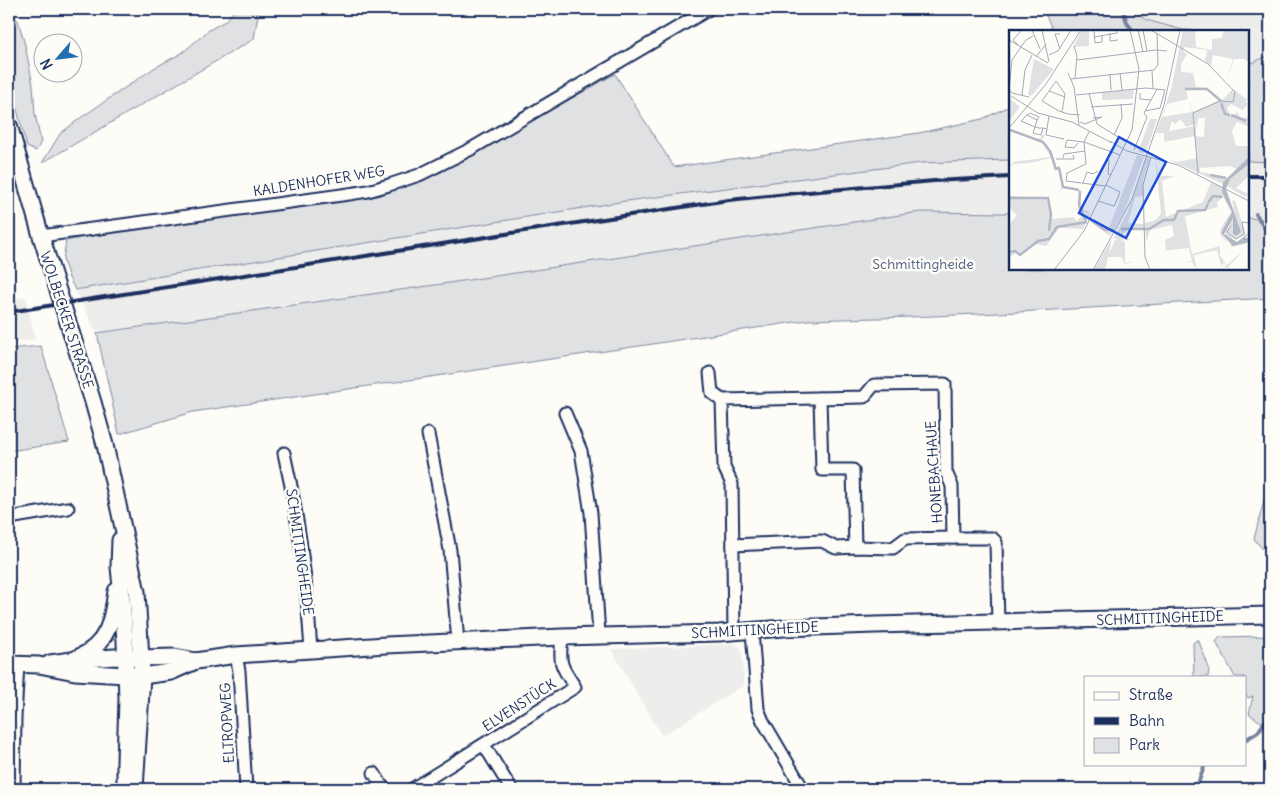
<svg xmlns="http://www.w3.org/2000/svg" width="1279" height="798" font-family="Delius,sans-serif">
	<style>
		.built { fill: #edeeec }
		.green { fill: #e0e1e3; stroke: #7e88a0 }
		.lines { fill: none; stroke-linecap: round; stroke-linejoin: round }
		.stream { stroke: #76819c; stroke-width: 4 }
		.street-casing { stroke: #1b2f5e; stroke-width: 15 }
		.secondary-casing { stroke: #1b2f5e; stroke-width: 19 }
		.street { stroke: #fdfcf7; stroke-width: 11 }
		.secondary { stroke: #fdfcf7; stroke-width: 15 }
		.rail { stroke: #1b2f5e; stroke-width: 4 }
		.labels { text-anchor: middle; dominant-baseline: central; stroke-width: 5; stroke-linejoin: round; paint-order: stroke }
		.street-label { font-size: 14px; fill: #1b2f5e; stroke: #fdfcf7 }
		.park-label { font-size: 14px; fill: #4c5c7f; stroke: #fdfcf7 }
		.inset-river { fill: none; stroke: #b3b8c5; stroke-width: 2.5 }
		.inset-road { fill: none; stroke: #a3aaba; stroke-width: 1 }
		.view { fill: #1d4ed8; fill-opacity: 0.15; stroke: #1d4ed8; stroke-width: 2.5 }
		.inset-edge { fill: none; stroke: #1b2f5e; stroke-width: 2.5 }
	</style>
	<rect width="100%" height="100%" fill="#fdfcf7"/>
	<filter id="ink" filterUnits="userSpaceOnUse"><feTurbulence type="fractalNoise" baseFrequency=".02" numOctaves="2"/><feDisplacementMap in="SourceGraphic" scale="10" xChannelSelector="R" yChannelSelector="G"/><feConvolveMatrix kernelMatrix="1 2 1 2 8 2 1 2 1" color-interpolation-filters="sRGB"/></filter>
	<g filter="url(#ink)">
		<g class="built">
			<polygon points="1133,9 1270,9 1270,117 1248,94 1248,31 1183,30 1145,20"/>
			<polygon points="1010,160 1010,213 920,212 442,284 97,333 75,290 626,201 921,163"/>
			<polygon points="1248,161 1270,161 1270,220 1248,218"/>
			<polygon points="26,297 35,339 9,343 9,300"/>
			<polygon points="734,644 740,647 742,651 744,685 662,736 611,649"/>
		</g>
		<g class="green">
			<polygon points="236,9 259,9 254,39 42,163 60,134 79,119 154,68 182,53 209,30 225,21"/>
			<polygon points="1043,9 1133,9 1146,20 1183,30 1209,31 1053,31"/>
			<polygon points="9,15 18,20 25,45 33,85 35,114 41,142 36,151 27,147 9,80"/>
			<polygon points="1270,55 1270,162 1248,161 1248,56 1252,63"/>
			<polygon points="615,74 674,167 919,133 982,119 1010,106 1010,160 921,163 626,201 75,290 69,278 63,260 66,241 84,237 356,198 402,187 441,172"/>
			<polygon points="920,212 1010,213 1010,269 1248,269 1248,218 1270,220 1270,298 999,313 911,317 808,320 646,345 193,412 119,434 97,333 442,284"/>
			<polygon points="41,346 69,442 9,451 9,349"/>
			<polygon points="1270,477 1270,558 1254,539"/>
			<polygon points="1270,636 1270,728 1249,714 1253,696 1248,698 1245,693 1245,677 1235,677 1216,642 1220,637"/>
			<polygon points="1198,639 1209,668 1208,677 1194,677 1193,643"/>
		</g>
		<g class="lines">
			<g class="stream">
				<polyline points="1123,9 1127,23 1133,31"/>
				<polyline points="1256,214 1270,237"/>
				<path d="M 1270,516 C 1268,525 1265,539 1270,548"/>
				<polyline points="1245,740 1258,732 1270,714"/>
				<polyline points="1196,789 1205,764"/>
			</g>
			<g class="street-casing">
				<g id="street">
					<polyline points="41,236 349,194 368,191 389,185 419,175 471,149 709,9"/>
					<polyline points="710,373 712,393 722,400"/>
					<polyline points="820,398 822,470 853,470 855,547"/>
					<polyline points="565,413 581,451 591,513 599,635"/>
					<polyline points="428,434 450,550 458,642"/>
					<path d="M 284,453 C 299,518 307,584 311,650"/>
					<polyline points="9,518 68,508"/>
					<polyline points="733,545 822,541 836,548 855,547 893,548 905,539 953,538"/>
					<polyline points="752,631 758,709 763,721 803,789"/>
					<polyline points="734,632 732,484 724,467 722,400 864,397 874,385 945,384 946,472 952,486 953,538 992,538 996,542 998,623"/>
					<polyline points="236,655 239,671 246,789"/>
					<polyline points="484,745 511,789"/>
					<polyline points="374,773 384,789"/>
					<polyline points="14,789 15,718 18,664"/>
					<path d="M 412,789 L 575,687 C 560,665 559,663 562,637"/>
				</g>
			</g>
			<g class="secondary-casing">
				<g id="secondary">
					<polyline points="9,125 41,236 93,402 105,445 137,592 142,676 135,789"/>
					<polyline points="120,540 119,567 122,597 125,642 127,699 125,761 125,789"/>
					<path d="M 77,658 C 108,645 112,621 116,591"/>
					<polyline points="50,663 72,660 114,657 141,658 174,657 196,661"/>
					<polyline points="9,664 39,665 75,672 142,676 171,672 196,661 236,655 386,645 562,637 719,633 784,628 875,625 1270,615"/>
				</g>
			</g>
			<use href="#street" class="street"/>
			<use href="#secondary" class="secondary"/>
			<g class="rail">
				<polyline points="1248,176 1270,176"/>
				<polyline points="9,312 544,228 729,200 797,193 934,181 1010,177"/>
			</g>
		</g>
	</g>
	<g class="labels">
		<g class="street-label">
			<text transform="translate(319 181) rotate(-9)">KALDENHOFER WEG</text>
			<text transform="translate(67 320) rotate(72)">WOLBECKER STRASSE</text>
			<text transform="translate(934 472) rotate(-94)">HONEBACHAUE</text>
			<text transform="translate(300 552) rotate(82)">SCHMITTINGHEIDE</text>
			<text transform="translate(1160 618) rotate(-2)">SCHMITTINGHEIDE</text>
			<text transform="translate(755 630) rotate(-3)">SCHMITTINGHEIDE</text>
			<text transform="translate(519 705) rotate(-33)">ELVENSTÜCK</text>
			<text transform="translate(227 723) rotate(-93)">ELTROPWEG</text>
		</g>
		<g class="park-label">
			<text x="923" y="264">Schmittingheide</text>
		</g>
	</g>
	<g transform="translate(1009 30)">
		<rect width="240" height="240" fill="#fdfcf7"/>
		<path d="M 73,0 L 80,0 L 80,16 L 64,17 ZM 174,0 L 186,0 L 187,17 L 203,20 L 203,9 L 213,8 L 215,0 L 240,0 L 240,33 L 235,29 L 225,29 L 217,52 L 224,29 L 204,25 L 202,36 L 196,31 L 198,20 L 175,17 L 174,21 L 178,24 L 172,34 L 172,42 L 184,43 L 187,57 L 198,58 L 213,70 L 224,59 L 240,71 L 235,70 L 239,74 L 234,80 L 222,74 L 218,78 L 221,85 L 225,86 L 228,82 L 231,87 L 240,88 L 240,97 L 228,92 L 223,101 L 227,116 L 240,116 L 240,130 L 231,140 L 221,136 L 191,138 L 191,142 L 217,147 L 214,154 L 158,129 L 168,132 L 188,128 L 186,106 L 155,112 L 155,103 L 147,103 L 139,124 L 162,60 ZM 177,58 L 197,59 L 211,70 L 184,82 L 180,71 L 183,82 L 153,87 L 158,74 L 179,69 ZM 189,88 L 196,88 L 195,107 L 187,106 L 187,96 L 160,101 L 163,91 L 166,94 L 172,89 L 177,97 L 187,94 L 188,98 ZM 25,29 L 45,39 L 22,66 L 19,65 ZM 125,60 L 124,69 L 93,70 L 93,62 ZM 0,68 L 11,77 L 1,90 L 0,90 ZM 141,89 L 148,89 L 141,111 L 136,123 L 129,122 ZM 33,105 L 36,105 L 33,110 L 43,122 L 46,136 L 50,138 L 54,156 L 67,158 L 72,161 L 72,178 L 75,179 L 82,183 L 76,183 L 73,179 L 62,180 L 71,178 L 70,162 L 66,159 L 53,158 L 47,166 L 53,156 L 50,140 L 45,140 L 42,128 L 21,133 L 4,134 L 0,138 L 4,132 L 42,127 L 32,111 L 26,109 L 32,108 ZM 128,125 L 135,127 L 116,180 L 101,206 L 80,191 L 86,189 L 100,198 ZM 138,127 L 141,129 L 134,150 L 134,166 L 126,167 L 119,193 L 135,194 L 135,199 L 120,199 L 114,204 L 114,210 L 118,210 L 117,206 L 120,210 L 110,211 L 105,208 L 119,181 ZM 146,129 L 150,146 L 165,146 L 153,151 L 157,187 L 194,172 L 202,152 L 213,157 L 223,182 L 212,203 L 220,214 L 240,213 L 223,217 L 212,206 L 211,202 L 212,198 L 222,182 L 214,167 L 208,173 L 209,177 L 176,186 L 183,224 L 211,216 L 211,226 L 218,235 L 236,219 L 219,237 L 221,240 L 217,237 L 211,240 L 217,236 L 215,233 L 212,236 L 208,220 L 185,225 L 188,240 L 183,232 L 177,233 L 183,231 L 180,218 L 152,221 L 157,220 L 156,210 L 165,206 L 163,195 L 141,200 L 137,212 L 136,193 L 147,190 L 152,183 ZM 240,134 L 240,146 L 227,158 L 239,164 L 236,167 L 218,156 L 221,149 ZM 0,166 L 40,167 L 43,189 L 64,187 L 68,191 L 74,184 L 81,184 L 74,199 L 50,198 L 37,216 L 27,214 L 14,224 L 7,223 L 0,228 L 0,195 L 8,185 L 0,177 ZM 226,170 L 237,205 L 227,209 L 219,207 L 224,212 L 217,206 L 215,201 L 222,196 L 219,194 L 226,186 L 223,171 ZM 103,208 L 100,224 L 106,210 L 116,212 L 116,233 L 127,231 L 116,234 L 112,227 L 99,227 L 96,240 L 85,240 Z" fill="#e0e1e3" fill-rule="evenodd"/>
		<path d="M 240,127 L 240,134 L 221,149 L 217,159 L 232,202 L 227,206 L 224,204 L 224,188 L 215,204 L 228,212 L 240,203 L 236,208 L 240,208 L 240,212 L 224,216 L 212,203 L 223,182 L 213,162 L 214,152 Z" fill="#b3b8c5"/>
		<path class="inset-river" d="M 176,59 L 198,59 L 212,71M 212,73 L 216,84 L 221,85M 222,85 L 237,91M 1,100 L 34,112 L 41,121 L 47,139 L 50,138 L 54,157 L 70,160M 201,145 L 217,148M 71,161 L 70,175 L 77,191M 0,168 L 39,168 L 42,184 L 40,201M 199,173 L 204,166 L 213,167M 82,190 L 96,200 L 105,200M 112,199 L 140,199 L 155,190 L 165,190 L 169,181 L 196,180 L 199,174M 0,222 L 6,221 L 11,225 L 29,211 L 40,209 L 48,197 L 78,192"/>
		<path class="inset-road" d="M 23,0 L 31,19M 33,0 L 40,32M 129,0 L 134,22M 134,0 L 138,21M 142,0 L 199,34 L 226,62 L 224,72 L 211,71 L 184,83 L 189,144M 85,1 L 86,13 L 93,12 L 93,6M 101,3 L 101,11 L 109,10M 85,7 L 108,3 L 108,0M 0,10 L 39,33M 9,15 L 4,10 L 13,0M 65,16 L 68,26 L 66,48M 51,19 L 46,4 L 51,4M 40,25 L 49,21 L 62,0M 27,27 L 37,14M 68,30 L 147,20 L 158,21M 143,41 L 144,58M 59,43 L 65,57 L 70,95M 111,43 L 113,60M 101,44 L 102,60M 62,49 L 145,40 L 149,35 L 148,4M 40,61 L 56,67M 3,63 L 0,60 L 3,30 L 17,10 L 24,6M 3,63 L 20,67M 80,63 L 88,94 L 117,112M 131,63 L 131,69 L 142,70M 13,65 L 16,40 L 23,25M 67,65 L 137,58 L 156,60 L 151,78 L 136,81M 2,66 L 29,83 L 63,92 L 103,113M 82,77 L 124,74M 53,82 L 56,64 L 47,51 L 33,71 L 50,81 L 59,84 L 71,85M 18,85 L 21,83 L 30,87 L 28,90M 40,86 L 37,105 L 55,109M 71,92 L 76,94 L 93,87 L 84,88M 0,98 L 37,54 L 72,0M 34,98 L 32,105 L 24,103 L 26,97 L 12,91 L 18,85 L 28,90 L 26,97 L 30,98 L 34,98 L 38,99M 80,102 L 75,112 L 77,134 L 58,143 L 57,151 L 96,156M 105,105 L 113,88 L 112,74M 101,111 L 118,121 L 169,135 L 240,171M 69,113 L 65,118 L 56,117 L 58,110 L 75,112 L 111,125M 125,120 L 138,87 L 135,83 L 148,59M 54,128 L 55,124 L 76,121M 47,129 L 65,129 L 64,125M 100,130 L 99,144 L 102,145M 74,153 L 78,142 L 84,144 L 89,141M 89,171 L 105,176 L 107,172 L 111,162 L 97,155M 222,195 L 218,202 L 227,209 L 235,204 L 233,192 L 240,193M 45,240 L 75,201 L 123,100 L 130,39 L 121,0M 84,240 L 123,169 L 155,75 L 171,0M 141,240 L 136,227 L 134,155 L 142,127"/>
		<path class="view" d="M 110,107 L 157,132 L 117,208 L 70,183 Z"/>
		<rect width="240" height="240" class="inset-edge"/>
	</g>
	<rect width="1279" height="798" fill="none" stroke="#fdfcf7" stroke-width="30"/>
	<rect x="15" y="15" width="1249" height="768" fill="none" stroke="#1b2f5e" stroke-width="2" filter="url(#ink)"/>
	<rect x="1084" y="676" width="162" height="90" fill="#fdfcf7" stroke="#a3aaba"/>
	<rect x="1094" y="692" width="25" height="8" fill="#fdfcf7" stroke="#a3aaba"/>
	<text x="1129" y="700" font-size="15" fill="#1b2f5e">Straße</text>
	<rect x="1094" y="717" width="25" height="8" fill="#1b2f5e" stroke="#a3aaba"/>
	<text x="1129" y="726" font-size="15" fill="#1b2f5e">Bahn</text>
	<rect x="1094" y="738" width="25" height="15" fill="#e0e1e3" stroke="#a3aaba"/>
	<text x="1129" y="750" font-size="15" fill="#1b2f5e">Park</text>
	<g transform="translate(58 58) rotate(242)"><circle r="24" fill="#fdfcf7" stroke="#a3aaba"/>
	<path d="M0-4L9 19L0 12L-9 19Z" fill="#1f6fb2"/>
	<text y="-8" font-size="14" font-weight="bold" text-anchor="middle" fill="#1b2f5e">N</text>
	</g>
</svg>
